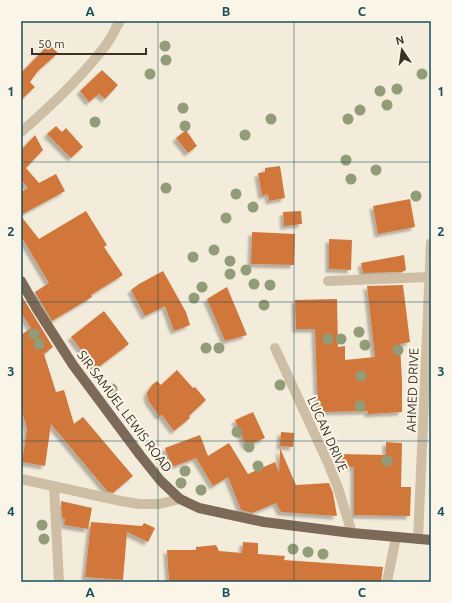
<svg xmlns="http://www.w3.org/2000/svg" width="452" height="603" font-family="Ubuntu,sans-serif">
	<style>
		.building { fill: #d2773b; filter: url(#shadow) }
		.lines { fill: none; stroke-linecap: round; stroke-linejoin: round }
		.minor { stroke: #cebea5; stroke-width: 10 }
		.major { stroke: #7d6957; stroke-width: 10 }
		.tree { fill: #919c79 }
		.grid { fill: none; stroke: #184f5f; stroke-width: 1; stroke-opacity: 0.55 }
		.labels { text-anchor: middle; dominant-baseline: central; stroke-width: 4; stroke-linejoin: round; paint-order: stroke }
		.street-label { font-size: 13px; fill: #393027; stroke: #fbf5e8 }
		.neatline { fill: none; stroke: #184f5f; stroke-width: 1.5 }
		.grid-label { font-size: 13px; text-anchor: middle; font-weight: bold; fill: #184f5f }
	</style>
	<defs>
		<filter id="shadow"><feDropShadow dx="-3.5" dy="3.5" stdDeviation="1" flood-color="#0004"/></filter>
	</defs>
	<rect width="100%" height="100%" fill="#f4ecdb"/>
	<g class="building">
		<polygon points="49,44 58,53 38,71 30,82 35,87 21,100 21,72 22,72"/>
		<polygon points="102,70 118,85 105,99 99,94 89,102 80,91"/>
		<polygon points="56,126 62,132 66,128 83,147 71,158 47,134"/>
		<polygon points="186,130 197,146 188,153 176,138"/>
		<polygon points="35,135 43,150 26,168 39,183 56,174 65,191 21,215 21,192 28,188 21,180 21,150"/>
		<polygon points="280,166 285,198 269,201 268,194 262,196 258,173 265,172 265,168"/>
		<polygon points="410,199 415,227 378,234 373,206"/>
		<polygon points="86,211 107,245 104,247 123,275 91,295 92,297 52,321 35,292 49,283 21,236 21,216 39,239"/>
		<polygon points="301,211 302,224 284,226 283,212"/>
		<polygon points="252,232 295,234 294,265 251,264"/>
		<polygon points="329,239 352,240 351,270 329,269"/>
		<polygon points="404,255 406,270 402,272 363,273 361,263"/>
		<polygon points="163,271 186,312 190,325 174,331 165,306 145,316 131,290 139,284"/>
		<polygon points="403,285 410,342 400,344 402,381 402,412 368,414 368,411 318,412 315,329 296,329 295,300 337,299 338,347 345,346 345,360 375,357 367,286"/>
		<polygon points="227,287 247,335 225,341 207,299"/>
		<polygon points="23,298 53,347 44,354 56,392 64,390 74,424 83,417 133,476 113,493 107,491 51,424 45,466 22,462 27,429 21,408 21,335 31,328 21,313 21,300"/>
		<polygon points="104,311 129,344 96,369 71,337"/>
		<polygon points="177,370 193,388 195,387 206,400 189,416 190,418 174,431 162,415 159,416 155,410 148,400 147,393 152,385 157,381 161,385"/>
		<polygon points="253,412 265,438 246,446 235,420"/>
		<polygon points="281,432 294,433 293,447 280,446"/>
		<polygon points="200,435 208,456 229,443 248,474 275,462 279,472 280,448 296,485 329,483 333,493 337,516 281,512 276,503 252,513 241,510 228,477 213,486 196,458 172,467 165,448"/>
		<polygon points="386,442 402,443 401,487 411,487 410,516 354,515 354,467 340,466 340,454 386,455"/>
		<polygon points="61,501 92,508 88,529 64,525 65,519 62,518"/>
		<polygon points="91,522 142,526 144,523 155,528 148,542 127,532 123,580 85,577"/>
		<polygon points="243,542 258,543 258,554 285,556 284,560 383,567 381,582 169,582 167,550 196,550 196,547 216,545 219,551 242,553"/>
	</g>
	<g class="lines">
		<g class="minor">
			<path d="M 21,132 C 51,106 81,78 106,45 C 111,38 115,29 120,21"/>
			<polyline points="328,281 429,277"/>
			<polyline points="275,348 328,463 338,488 352,533"/>
			<polyline points="21,479 121,501 139,504 159,504 180,499"/>
			<polyline points="54,486 59,582"/>
			<polyline points="418,539 431,243"/>
			<polyline points="387,582 396,537"/>
		</g>
		<polyline class="major" points="21,281 37,309 73,365 140,455 160,480 180,499 199,508 264,522 352,533 431,540"/>
	</g>
	<g class="tree">
		<circle cx="165" cy="46" r="5.5"/>
		<circle cx="166" cy="60" r="5.5"/>
		<circle cx="150" cy="74" r="5.5"/>
		<circle cx="422" cy="74" r="5.5"/>
		<circle cx="397" cy="89" r="5.5"/>
		<circle cx="380" cy="91" r="5.5"/>
		<circle cx="387" cy="105" r="5.5"/>
		<circle cx="183" cy="108" r="5.5"/>
		<circle cx="360" cy="110" r="5.5"/>
		<circle cx="271" cy="119" r="5.5"/>
		<circle cx="348" cy="119" r="5.5"/>
		<circle cx="95" cy="122" r="5.5"/>
		<circle cx="185" cy="126" r="5.5"/>
		<circle cx="245" cy="135" r="5.5"/>
		<circle cx="346" cy="160" r="5.5"/>
		<circle cx="376" cy="170" r="5.5"/>
		<circle cx="351" cy="179" r="5.5"/>
		<circle cx="166" cy="188" r="5.5"/>
		<circle cx="236" cy="194" r="5.5"/>
		<circle cx="416" cy="196" r="5.5"/>
		<circle cx="253" cy="207" r="5.5"/>
		<circle cx="226" cy="218" r="5.5"/>
		<circle cx="214" cy="250" r="5.5"/>
		<circle cx="193" cy="257" r="5.5"/>
		<circle cx="230" cy="261" r="5.5"/>
		<circle cx="246" cy="270" r="5.5"/>
		<circle cx="230" cy="274" r="5.5"/>
		<circle cx="254" cy="284" r="5.5"/>
		<circle cx="270" cy="285" r="5.5"/>
		<circle cx="202" cy="287" r="5.5"/>
		<circle cx="194" cy="298" r="5.5"/>
		<circle cx="264" cy="305" r="5.5"/>
		<circle cx="359" cy="332" r="5.5"/>
		<circle cx="34" cy="334" r="5.5"/>
		<circle cx="328" cy="339" r="5.5"/>
		<circle cx="341" cy="339" r="5.5"/>
		<circle cx="39" cy="344" r="5.5"/>
		<circle cx="365" cy="345" r="5.5"/>
		<circle cx="206" cy="348" r="5.5"/>
		<circle cx="219" cy="348" r="5.5"/>
		<circle cx="398" cy="350" r="5.5"/>
		<circle cx="361" cy="376" r="5.5"/>
		<circle cx="280" cy="385" r="5.5"/>
		<circle cx="112" cy="389" r="5.5"/>
		<circle cx="360" cy="406" r="5.5"/>
		<circle cx="237" cy="432" r="5.5"/>
		<circle cx="249" cy="447" r="5.5"/>
		<circle cx="387" cy="461" r="5.5"/>
		<circle cx="258" cy="466" r="5.5"/>
		<circle cx="185" cy="471" r="5.5"/>
		<circle cx="181" cy="483" r="5.5"/>
		<circle cx="201" cy="490" r="5.5"/>
		<circle cx="42" cy="525" r="5.5"/>
		<circle cx="44" cy="539" r="5.5"/>
		<circle cx="293" cy="549" r="5.5"/>
		<circle cx="308" cy="552" r="5.5"/>
		<circle cx="323" cy="554" r="5.5"/>
	</g>
	<path class="grid" d="M 158,21 L 158,582M 294,21 L 294,582M 21,162 L 431,162M 21,302 L 431,302M 21,441 L 431,441"/>
	<g class="labels">
		<g class="street-label">
			<text transform="translate(412 390) rotate(-88)">AHMED DRIVE</text>
			<text transform="translate(125 411) rotate(53)">SIR SAMUEL LEWIS ROAD</text>
			<text transform="translate(328 434) rotate(66)">LUCAN DRIVE</text>
		</g>
	</g>
	<rect width="452" height="603" fill="none" stroke="#fbf5e8" stroke-width="44"/>
	<g transform="translate(402 50) rotate(347)" stroke="#fbf5e8" stroke-width="3" paint-order="stroke">
	<path d="M0-3L7 15L0 10L-7 15Z" fill="#393027"/>
	<text y="-6" font-size="11" font-weight="bold" text-anchor="middle" fill="#393027">N</text>
	</g>
	<path d="M32 48v6h114v-6" fill="none" stroke="#393027" stroke-width="2"/>
	<text x="38" y="48" font-size="12" fill="#393027" stroke="#fbf5e8" stroke-width="3" paint-order="stroke">50 m</text>
	<rect x="22" y="22" width="408" height="559" class="neatline"/>
	<g class="grid-label">
		<text x="90" y="16">A</text>
		<text x="226" y="16">B</text>
		<text x="362" y="16">C</text>
		<text x="11" y="96">1</text>
		<text x="441" y="96">1</text>
		<text x="11" y="236">2</text>
		<text x="441" y="236">2</text>
		<text x="11" y="376">3</text>
		<text x="441" y="376">3</text>
		<text x="11" y="516">4</text>
		<text x="441" y="516">4</text>
		<text x="90" y="597">A</text>
		<text x="226" y="597">B</text>
		<text x="362" y="597">C</text>
	</g>
</svg>
